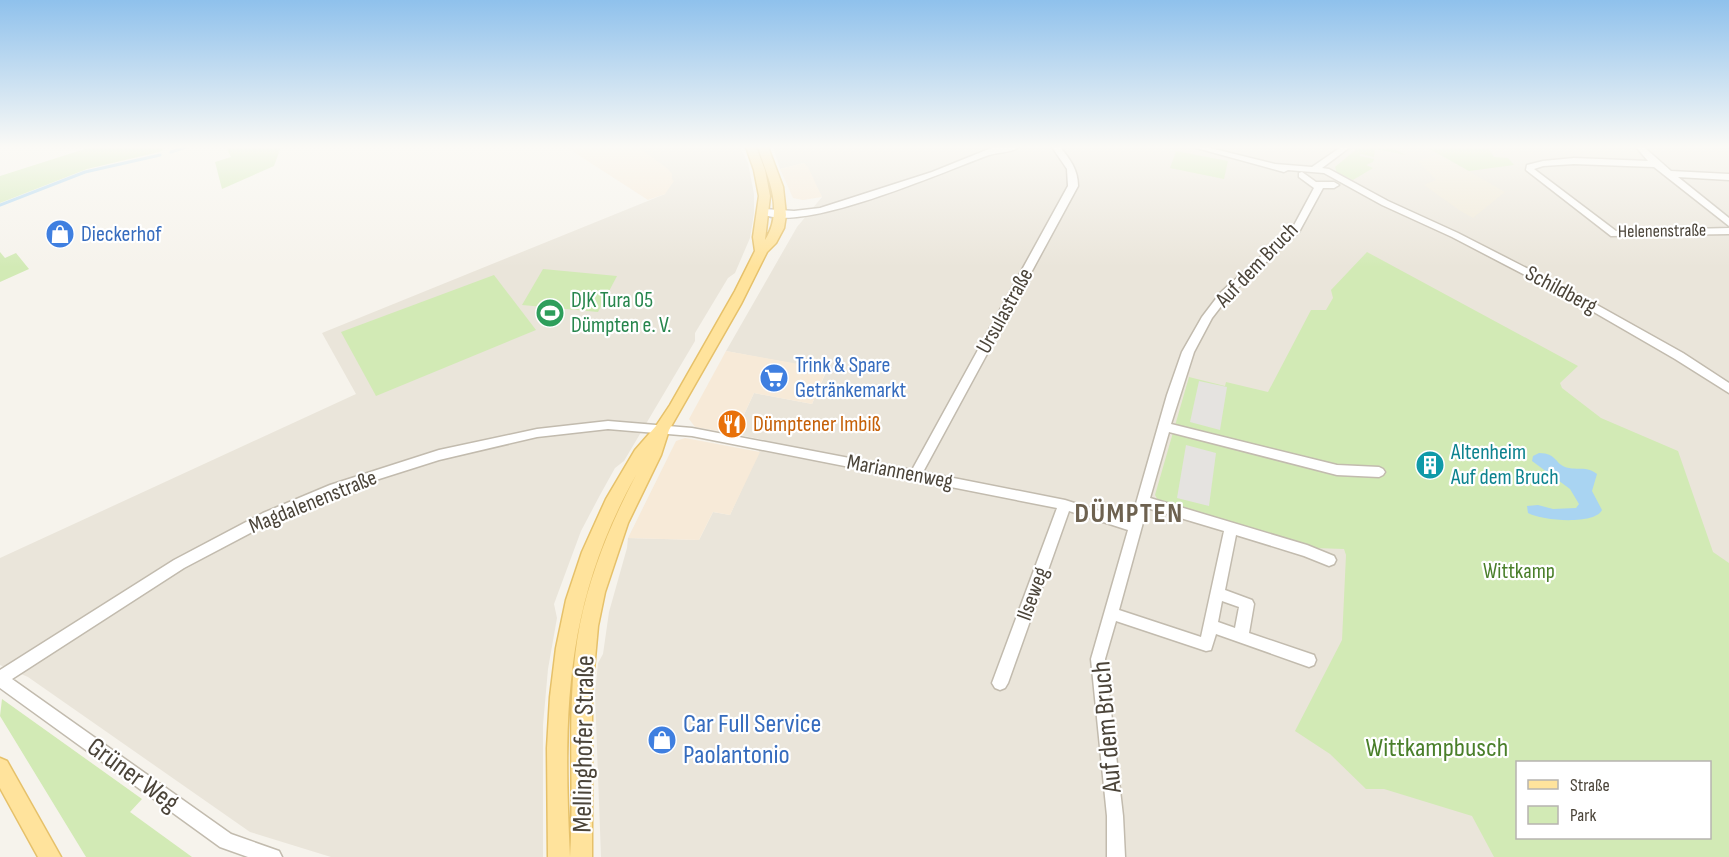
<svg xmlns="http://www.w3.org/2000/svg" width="1729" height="857" font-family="'Sofia Sans Condensed',sans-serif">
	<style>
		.residential { fill: #eae5da; fill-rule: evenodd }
		.commercial { fill: #f7ead8 }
		.education { fill: #efe8d6 }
		.green { fill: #d2eab5; fill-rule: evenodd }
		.parking { fill: #e5e3e0 }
		.water { fill: #a9d4f2 }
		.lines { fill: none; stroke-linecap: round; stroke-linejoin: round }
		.stream { stroke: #a9d4f2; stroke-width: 3 }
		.minor-casing { stroke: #c2bbae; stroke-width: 3 }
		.major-casing { stroke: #e6c16a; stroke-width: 3 }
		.minor { fill: #fff; fill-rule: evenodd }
		.major { fill: #ffe39c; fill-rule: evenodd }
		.labels { text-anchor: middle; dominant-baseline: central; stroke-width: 4.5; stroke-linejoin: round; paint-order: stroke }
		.far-street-label { font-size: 18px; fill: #4b4439; stroke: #fff }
		.shop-label { font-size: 22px; fill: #366cbe; stroke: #fff; text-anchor: start }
		.street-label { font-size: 22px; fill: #4b4439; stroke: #fff }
		.leisure-label { font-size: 22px; fill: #27864d; stroke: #fff; text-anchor: start }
		.food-label { font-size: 22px; fill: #c56008; stroke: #fff; text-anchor: start }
		.culture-label { font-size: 22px; fill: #0d838f; stroke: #fff; text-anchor: start }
		.park-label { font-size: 22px; fill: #4a7f2a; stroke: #fff }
		.near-shop-label { font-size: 27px; fill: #366cbe; stroke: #fff; text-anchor: start }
		.near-street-label { font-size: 27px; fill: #4b4439; stroke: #fff }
		.near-park-label { font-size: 27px; fill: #4a7f2a; stroke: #fff }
		.district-label { font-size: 28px; font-weight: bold; letter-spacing: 1.5px; fill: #6e6250; stroke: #fff }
	</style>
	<rect width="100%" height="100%" fill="#f6f3ec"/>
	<g class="residential">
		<polygon points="638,147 740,147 748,163 754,194 754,213 750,238 735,273 728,278 695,333 695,341 624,461 615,468 600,495 581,531 554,604 557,618 548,669 543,725 543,857 331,857 250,832 28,677 0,665 0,558 356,394 322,333 665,194 671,180"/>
		<path d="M 773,147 L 1729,147 L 1729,857 L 601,857 L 595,694 L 598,663 L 603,654 L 609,612 L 627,548 L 628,538 L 699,540 L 713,512 L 730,515 L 764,440 L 735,434 L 754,393 L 812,404 L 827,370 L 726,351 L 797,227 L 822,197 L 804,163 L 780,169 ZM 1518,762 L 1710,762 L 1710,838 L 1518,838 Z"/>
	</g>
	<g class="commercial">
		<polygon points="566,147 638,147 668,169 672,174 672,179 674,181 665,194 648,200"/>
		<polygon points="804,163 808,167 822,197 803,200 793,198 780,169"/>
		<polygon points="726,351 827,369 812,404 754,393 735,434 695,427 689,419"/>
		<polygon points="685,438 760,452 730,515 713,512 699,540 628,538 676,441"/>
	</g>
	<polygon class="education" points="1439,154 1505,192 1473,218 1459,210 1424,185 1436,180 1418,161"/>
	<g class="green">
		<polygon points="91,147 164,147 162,151 155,153 87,169 0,203 0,176"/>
		<polygon points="226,147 281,147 274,166 222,189 215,162 231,157"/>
		<polygon points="1359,147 1390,147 1406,155 1375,149 1374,157 1360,154 1360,156 1374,159 1373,162 1366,165 1373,168 1353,180 1337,173 1335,167"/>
		<polygon points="1426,147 1488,148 1494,157 1508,158 1514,165 1469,171"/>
		<polygon points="1176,151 1228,161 1224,179 1170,168"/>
		<polygon points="0,252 5,258 16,253 29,269 0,282"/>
		<path d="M 1367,252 L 1578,366 L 1560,383 L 1562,388 L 1601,418 L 1678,451 L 1713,552 L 1729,563 L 1729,857 L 1494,857 L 1472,816 L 1384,789 L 1366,789 L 1330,754 L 1295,731 L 1342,640 L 1346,555 L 1344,549 L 1314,548 L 1159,502 L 1155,495 L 1189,377 L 1225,386 L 1226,382 L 1268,392 L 1311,310 L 1326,310 L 1333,298 L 1331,290 ZM 1518,762 L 1710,762 L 1710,838 L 1518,838 Z"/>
		<polygon points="543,269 617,276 598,312 522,305"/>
		<polygon points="494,275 536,330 376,396 341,332"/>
		<polygon points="2,699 142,799 130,812 192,857 86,857 0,716"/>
	</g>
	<g class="parking">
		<polygon points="1199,381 1227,387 1220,430 1190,422"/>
		<polygon points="1186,445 1216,453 1209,506 1177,498"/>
	</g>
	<path class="water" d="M 1539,453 C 1558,453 1555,466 1569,468 C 1580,470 1587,466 1597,474 L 1592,491 L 1602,510 C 1595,525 1542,521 1528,513 L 1527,506 L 1538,505 L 1553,509 L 1576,508 L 1579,504 L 1570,489 L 1532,461 L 1533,456 Z"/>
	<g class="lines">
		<g class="stream">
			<polyline points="171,152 186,147"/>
			<polyline points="0,205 85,172 160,155"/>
		</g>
		<g class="minor-casing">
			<g id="minor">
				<path d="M 994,147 L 1019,147 C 1011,153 998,152 989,155 C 947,170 795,238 759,212 L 764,209 L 794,211 L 820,208 L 932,172 Z"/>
				<path d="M 1052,147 L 1060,147 C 1070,159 1078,170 1078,186 L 923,472 L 1065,500 L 1131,521 L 1167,395 L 1182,352 L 1202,317 L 1221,292 L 1292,229 L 1314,188 L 1299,177 L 1299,173 L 1302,172 L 1316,182 L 1334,182 L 1339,185 L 1334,188 L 1323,188 L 1299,232 L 1229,296 L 1212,318 L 1194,352 L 1171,424 L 1337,465 L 1379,467 L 1383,469 L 1385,472 L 1383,475 L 1379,477 L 1337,475 L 1169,432 L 1150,498 L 1307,545 L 1334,556 L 1336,560 L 1334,564 L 1329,566 L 1304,556 L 1236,535 L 1225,590 L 1252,600 L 1254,604 L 1249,633 L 1314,655 L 1316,660 L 1314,665 L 1309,667 L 1216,634 L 1211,650 L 1206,651 L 1116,621 L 1105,659 L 1123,816 L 1125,857 L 1107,857 L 1107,816 L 1091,659 L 1128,530 L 1069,511 L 1008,683 L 1005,688 L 1000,690 L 995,688 L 992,683 L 1057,508 L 692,436 L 608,429 L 537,437 L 439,460 L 338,492 L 273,521 L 184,568 L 12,679 L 231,834 L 279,851 L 282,857 L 248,857 L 220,847 L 0,688 L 0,670 L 174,560 L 263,513 L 330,485 L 439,450 L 537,429 L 608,421 L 692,428 L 912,470 L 1068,186 L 1067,169 ZM 1147,508 L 1224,531 L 1201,637 L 1119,610 ZM 1222,601 L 1239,607 L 1235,628 L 1218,622 Z"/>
				<polygon points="1193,147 1206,147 1275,164 1312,167 1341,147 1350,147 1322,168 1329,169 1388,201 1458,233 1581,296 1683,353 1729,383 1729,393 1675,359 1573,300 1452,237 1382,205 1324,173 1288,170 1284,172"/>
				<polygon points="1636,147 1644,147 1671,171 1729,174 1729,180 1678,177 1729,218 1729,226 1654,167 1574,164 1543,166 1534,169 1616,231 1729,228 1729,234 1611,236 1526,170 1527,165 1543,161 1574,158 1648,161"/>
			</g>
		</g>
		<g class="major-casing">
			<g id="major">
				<path d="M 746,147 L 756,147 L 765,170 L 770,196 L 765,240 C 785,209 767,177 758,147 L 768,147 L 783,187 L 786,215 L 784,228 L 776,243 L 767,252 L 741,304 L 669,430 L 661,455 L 628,523 L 605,592 L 598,626 L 592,692 L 592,857 L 570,857 C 575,780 565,700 580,624 C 591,571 611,523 636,475 C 564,604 563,714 570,857 L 548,857 L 547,748 L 550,697 L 556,648 L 566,600 L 582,552 L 606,499 L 635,450 L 656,426 L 670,405 L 735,291 L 755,251 L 753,237 L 759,196 L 754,170 Z"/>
				<polygon points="0,758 7,761 61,857 38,857 0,788"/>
			</g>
		</g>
		<use href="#minor" class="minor"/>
		<use href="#major" class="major"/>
	</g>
	<linearGradient id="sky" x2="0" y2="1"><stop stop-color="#8fc1ec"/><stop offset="0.55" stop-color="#fbfaf6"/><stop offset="1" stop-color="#fbfaf6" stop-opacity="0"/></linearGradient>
	<rect width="1729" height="267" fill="url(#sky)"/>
	<defs>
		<g id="shop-disc" transform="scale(1.5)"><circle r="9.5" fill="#3f7fe0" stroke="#fff"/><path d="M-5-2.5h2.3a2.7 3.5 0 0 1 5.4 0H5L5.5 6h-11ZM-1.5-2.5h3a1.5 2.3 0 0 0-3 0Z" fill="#fff"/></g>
		<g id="stadium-disc" transform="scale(1.5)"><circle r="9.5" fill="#2e9e5b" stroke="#fff"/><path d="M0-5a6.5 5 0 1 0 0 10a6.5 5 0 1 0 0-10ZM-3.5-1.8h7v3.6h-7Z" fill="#fff"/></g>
		<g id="supermarket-disc" transform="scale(1.5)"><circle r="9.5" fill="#3f7fe0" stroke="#fff"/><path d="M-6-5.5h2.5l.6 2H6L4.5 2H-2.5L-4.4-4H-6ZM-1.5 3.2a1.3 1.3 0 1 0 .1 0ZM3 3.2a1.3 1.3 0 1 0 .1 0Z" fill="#fff"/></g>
		<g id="restaurant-disc" transform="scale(1.5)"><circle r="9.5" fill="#e8710a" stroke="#fff"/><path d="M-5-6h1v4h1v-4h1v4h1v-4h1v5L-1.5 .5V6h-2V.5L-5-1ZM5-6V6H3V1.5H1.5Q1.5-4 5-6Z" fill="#fff"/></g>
		<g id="building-disc" transform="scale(1.5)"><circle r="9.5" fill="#0f9aa8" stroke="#fff"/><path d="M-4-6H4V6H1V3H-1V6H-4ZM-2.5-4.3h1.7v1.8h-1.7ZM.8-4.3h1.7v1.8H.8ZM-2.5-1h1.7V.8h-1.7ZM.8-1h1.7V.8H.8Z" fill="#fff"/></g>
	</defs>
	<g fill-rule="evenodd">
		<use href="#shop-disc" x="60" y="234"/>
		<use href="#stadium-disc" x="550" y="313"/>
		<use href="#supermarket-disc" x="774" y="378"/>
		<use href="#restaurant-disc" x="732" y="424"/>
		<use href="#building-disc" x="1430" y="465"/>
		<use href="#shop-disc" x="662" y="740"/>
	</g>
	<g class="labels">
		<g class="far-street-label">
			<text transform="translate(1662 231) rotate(-1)">Helenenstraße</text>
		</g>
		<g class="shop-label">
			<text x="81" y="234">Dieckerhof</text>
			<text x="795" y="365">Trink &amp; Spare<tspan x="795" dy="25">Getränkemarkt</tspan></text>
		</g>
		<g class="street-label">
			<text transform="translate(1257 265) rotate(-46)">Auf dem Bruch</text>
			<text transform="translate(1561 290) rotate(28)">Schildberg</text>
			<text transform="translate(1005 311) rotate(-61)">Ursulastraße</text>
			<text transform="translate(900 472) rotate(11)">Mariannenweg</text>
			<text transform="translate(313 502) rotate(-22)">Magdalenenstraße</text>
			<text transform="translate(1033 594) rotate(-70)">Ilseweg</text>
		</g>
		<g class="leisure-label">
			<text x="571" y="300">DJK Tura 05<tspan x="571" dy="25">Dümpten e. V.</tspan></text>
		</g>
		<g class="food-label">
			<text x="753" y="424">Dümptener Imbiß</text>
		</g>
		<g class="culture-label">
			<text x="1451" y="452">Altenheim<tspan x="1451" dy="25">Auf dem Bruch</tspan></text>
		</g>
		<g class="park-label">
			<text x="1519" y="571">Wittkamp</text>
		</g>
		<g class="near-shop-label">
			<text x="683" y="724">Car Full Service<tspan x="683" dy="31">Paolantonio</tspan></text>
		</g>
		<g class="near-street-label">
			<text transform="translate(1107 727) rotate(-95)">Auf dem Bruch</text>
			<text transform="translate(584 744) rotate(-89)">Mellinghofer Straße</text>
			<text transform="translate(133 775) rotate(36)">Grüner Weg</text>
		</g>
		<g class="near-park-label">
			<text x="1437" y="748">Wittkampbusch</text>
		</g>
		<g class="district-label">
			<text x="1129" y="513">DÜMPTEN</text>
		</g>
	</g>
	<rect x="1516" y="761" width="195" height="78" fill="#ffffff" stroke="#b7b4b0" stroke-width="1.5"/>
	<rect x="1528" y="780" width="30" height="9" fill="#ffe39c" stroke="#b7b4b0" stroke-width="1.5"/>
	<text x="1570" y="791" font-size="18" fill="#4b4439">Straße</text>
	<rect x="1528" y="806" width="30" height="18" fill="#d2eab5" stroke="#b7b4b0" stroke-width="1.5"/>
	<text x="1570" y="821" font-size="18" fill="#4b4439">Park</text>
</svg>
